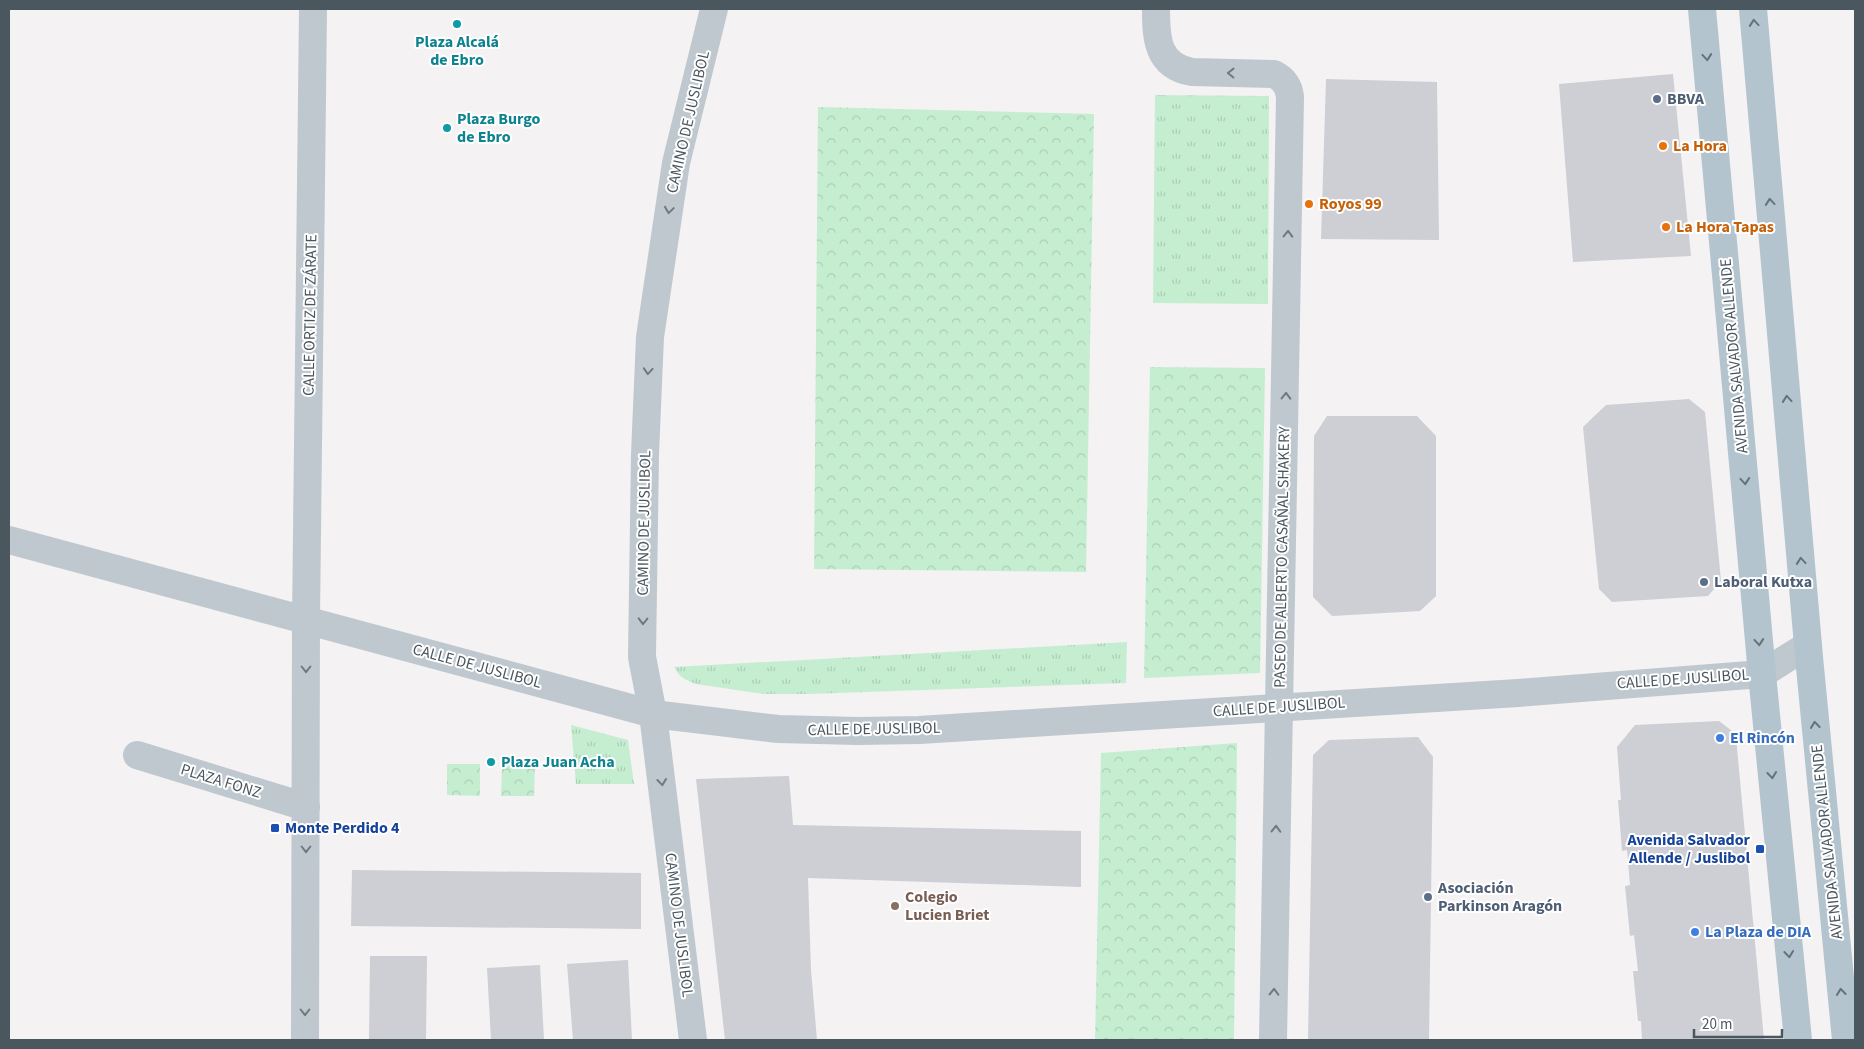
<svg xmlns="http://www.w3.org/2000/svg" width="1864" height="1049" font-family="'Source Sans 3',sans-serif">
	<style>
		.grass { fill: url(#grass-tufts) }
		.park { fill: url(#park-crowns) }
		.building { fill: #cdcfd4 }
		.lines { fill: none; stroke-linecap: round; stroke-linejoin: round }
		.minor { stroke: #bfc8ce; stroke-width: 28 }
		.major { stroke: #b4c4cf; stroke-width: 28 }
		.oneway { stroke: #65727b }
		.oneway2 { stroke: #6e7980 }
		.culture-dot { fill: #0f9aa8; stroke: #fff; stroke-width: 2 }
		.service-dot { fill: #5c6f8a; stroke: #fff; stroke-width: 2 }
		.food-dot { fill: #e8710a; stroke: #fff; stroke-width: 2 }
		.shop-dot { fill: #3f7fe0; stroke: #fff; stroke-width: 2 }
		.transit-dot { fill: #1a4fb4; stroke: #fff; stroke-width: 2 }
		.education-dot { fill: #8d6e63; stroke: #fff; stroke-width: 2 }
		.labels { text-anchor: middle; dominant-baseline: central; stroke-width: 4; stroke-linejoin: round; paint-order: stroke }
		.culture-label { font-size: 16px; font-weight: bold; fill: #0d838f; stroke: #fff; text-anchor: start }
		.service-label { font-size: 16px; font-weight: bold; fill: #4e5e75; stroke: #fff; text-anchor: start }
		.street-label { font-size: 16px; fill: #4b575f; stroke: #fff }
		.food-label { font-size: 16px; font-weight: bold; fill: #c56008; stroke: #fff; text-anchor: start }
		.shop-label { font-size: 16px; font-weight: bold; fill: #366cbe; stroke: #fff; text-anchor: start }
		.transit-label { font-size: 16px; font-weight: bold; fill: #164399; stroke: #fff; text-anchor: start }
		.education-label { font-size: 16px; font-weight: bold; fill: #785e54; stroke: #fff; text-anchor: start }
	</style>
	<defs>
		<pattern id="grass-tufts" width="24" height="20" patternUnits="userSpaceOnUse" patternTransform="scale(1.25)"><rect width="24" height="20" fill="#c5eed1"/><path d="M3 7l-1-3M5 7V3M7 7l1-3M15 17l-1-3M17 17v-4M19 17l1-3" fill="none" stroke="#abceb6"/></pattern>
		<pattern id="park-crowns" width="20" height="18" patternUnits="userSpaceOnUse" patternTransform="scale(1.25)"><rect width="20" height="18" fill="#c5eed1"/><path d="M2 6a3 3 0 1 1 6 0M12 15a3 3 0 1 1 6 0" fill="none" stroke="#abceb6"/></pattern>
	</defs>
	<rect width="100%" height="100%" fill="#f4f2f3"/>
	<g class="grass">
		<polygon points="1155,95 1269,96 1268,304 1153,303"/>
		<path d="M 1127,642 L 1126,683 L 808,694 L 763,694 L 696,684 C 685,680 679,677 674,667 Z"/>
		<polygon points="571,725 628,740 634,784 576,784"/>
	</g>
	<g class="park">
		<polygon points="818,107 1094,114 1086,572 814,569"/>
		<polygon points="1150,367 1265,368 1260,673 1144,678"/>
		<polygon points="1237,743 1234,1040 1095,1040 1101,753"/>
		<polygon points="447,764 480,764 480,796 447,795"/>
		<polygon points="502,765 535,765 534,796 501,796"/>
	</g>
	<g class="building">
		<polygon points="1673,74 1691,256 1573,262 1559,84"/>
		<polygon points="1326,79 1437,82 1439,240 1321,239"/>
		<polygon points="1689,399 1705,412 1721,581 1708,596 1612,602 1599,589 1583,427 1606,405"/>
		<polygon points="1327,416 1417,416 1436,436 1436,596 1420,611 1332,616 1313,597 1314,436"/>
		<polygon points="1719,721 1732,731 1736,737 1764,1040 1642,1040 1641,1021 1638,1021 1633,971 1638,971 1634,935 1630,936 1625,886 1630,885 1627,850 1622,851 1618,800 1621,800 1617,747 1635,725"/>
		<polygon points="1418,737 1433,757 1429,1040 1308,1040 1313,755 1329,740"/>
		<polygon points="789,776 793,825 1081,831 1081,887 808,878 811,970 817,1040 725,1040 696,779"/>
		<polygon points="352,870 641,873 641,929 351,926"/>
		<polygon points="370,956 427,956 426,1040 369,1040"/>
		<polygon points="628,960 632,1040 573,1040 567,964"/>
		<polygon points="540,965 544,1040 491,1040 487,968"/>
	</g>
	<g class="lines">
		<g class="minor">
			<path d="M 1156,9 C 1156,38 1157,66 1192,72 L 1274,74 C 1284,79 1289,87 1290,97 C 1286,412 1278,726 1273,1040"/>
			<polyline points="9,540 653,714 778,729 858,731 919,730 1518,693 1762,674 1808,645"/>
			<polyline points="137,755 306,807"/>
			<polyline points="305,1040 306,620 313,9"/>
			<polyline points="693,1040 653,714 642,657 645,454 650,337 676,163 714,9"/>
		</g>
		<g class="major">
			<polyline points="1702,9 1762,674 1798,1040"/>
			<polyline points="1753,9 1809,657 1846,1040"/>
		</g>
	</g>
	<defs><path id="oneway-chevron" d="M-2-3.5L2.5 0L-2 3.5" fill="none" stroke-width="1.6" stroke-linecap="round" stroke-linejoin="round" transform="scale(1.25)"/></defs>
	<g class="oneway">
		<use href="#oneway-chevron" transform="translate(1754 23) rotate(-95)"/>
		<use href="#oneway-chevron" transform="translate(1707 57) rotate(85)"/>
		<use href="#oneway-chevron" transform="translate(1770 202) rotate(-95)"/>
		<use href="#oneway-chevron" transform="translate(1787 399) rotate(-95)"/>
		<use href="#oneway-chevron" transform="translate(1745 481) rotate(85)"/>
		<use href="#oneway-chevron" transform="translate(1801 561) rotate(-95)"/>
		<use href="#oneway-chevron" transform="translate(1759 642) rotate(85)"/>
		<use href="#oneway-chevron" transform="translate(1815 725) rotate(-96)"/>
		<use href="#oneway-chevron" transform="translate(1772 775) rotate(84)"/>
		<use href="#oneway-chevron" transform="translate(1789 954) rotate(84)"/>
		<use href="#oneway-chevron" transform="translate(1841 992) rotate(-96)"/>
	</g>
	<g class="oneway2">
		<use href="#oneway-chevron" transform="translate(1231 73) rotate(-179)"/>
		<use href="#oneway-chevron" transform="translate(669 210) rotate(98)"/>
		<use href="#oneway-chevron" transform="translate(1288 234) rotate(-89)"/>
		<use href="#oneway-chevron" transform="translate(648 371) rotate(94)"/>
		<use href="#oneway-chevron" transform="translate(1286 396) rotate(-89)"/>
		<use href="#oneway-chevron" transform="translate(643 621) rotate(91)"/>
		<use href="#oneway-chevron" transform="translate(306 669) rotate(90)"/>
		<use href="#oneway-chevron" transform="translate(662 782) rotate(83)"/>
		<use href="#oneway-chevron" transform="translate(1276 829) rotate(-89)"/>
		<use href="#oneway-chevron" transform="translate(306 849) rotate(90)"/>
		<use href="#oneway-chevron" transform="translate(1274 992) rotate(-89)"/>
		<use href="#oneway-chevron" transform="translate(305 1012) rotate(90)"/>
	</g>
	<g class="culture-dot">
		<circle cx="457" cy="24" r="5"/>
		<circle cx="447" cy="128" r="5"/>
		<circle cx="491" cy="762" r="5"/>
	</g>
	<g class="service-dot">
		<circle cx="1657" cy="99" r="5"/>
		<circle cx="1704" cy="582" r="5"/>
		<circle cx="1428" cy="897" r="5"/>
	</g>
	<g class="food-dot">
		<circle cx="1663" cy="146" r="5"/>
		<circle cx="1309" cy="204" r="5"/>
		<circle cx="1666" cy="227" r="5"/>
	</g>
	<g class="shop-dot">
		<circle cx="1720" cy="738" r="5"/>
		<circle cx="1695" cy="932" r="5"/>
	</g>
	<g class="transit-dot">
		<rect x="270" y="823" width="10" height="10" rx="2.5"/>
		<rect x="1755" y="844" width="10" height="10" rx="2.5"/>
	</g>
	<circle class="education-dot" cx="895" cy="906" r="5"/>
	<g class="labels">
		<g class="culture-label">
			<text x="457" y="42" text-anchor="middle">Plaza Alcalá<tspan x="457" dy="18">de Ebro</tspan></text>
			<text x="457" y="119">Plaza Burgo<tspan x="457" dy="18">de Ebro</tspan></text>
			<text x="501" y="762">Plaza Juan Acha</text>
		</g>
		<g class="service-label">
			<text x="1667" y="99">BBVA</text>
			<text x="1714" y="582">Laboral Kutxa</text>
			<text x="1438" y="888">Asociación<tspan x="1438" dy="18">Parkinson Aragón</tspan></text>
		</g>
		<g class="street-label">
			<text transform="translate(688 122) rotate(-77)">CAMINO DE JUSLIBOL</text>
			<text transform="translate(310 315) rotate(-89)">CALLE ORTIZ DE ZÁRATE</text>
			<text transform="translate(1734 356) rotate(-95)">AVENIDA SALVADOR ALLENDE</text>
			<text transform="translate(644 523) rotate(-89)">CAMINO DE JUSLIBOL</text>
			<text transform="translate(1282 557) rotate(-89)">PASEO DE ALBERTO CASAÑAL SHAKERY</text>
			<text transform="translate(477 666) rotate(15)">CALLE DE JUSLIBOL</text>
			<text transform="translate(1683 679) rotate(-4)">CALLE DE JUSLIBOL</text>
			<text transform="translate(1279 707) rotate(-4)">CALLE DE JUSLIBOL</text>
			<text transform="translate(874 729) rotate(-1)">CALLE DE JUSLIBOL</text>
			<text transform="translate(221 781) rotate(17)">PLAZA FONZ</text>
			<text transform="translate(1827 842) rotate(-96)">AVENIDA SALVADOR ALLENDE</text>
			<text transform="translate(679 925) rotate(83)">CAMINO DE JUSLIBOL</text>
		</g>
		<g class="food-label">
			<text x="1673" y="146">La Hora</text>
			<text x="1319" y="204">Royos 99</text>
			<text x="1676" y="227">La Hora Tapas</text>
		</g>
		<g class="shop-label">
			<text x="1730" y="738">El Rincón</text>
			<text x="1705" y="932">La Plaza de DIA</text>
		</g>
		<g class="transit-label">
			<text x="285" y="828">Monte Perdido 4</text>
			<text x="1750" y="840" text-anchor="end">Avenida Salvador<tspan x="1750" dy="18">Allende / Juslibol</tspan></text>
		</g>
		<g class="education-label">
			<text x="905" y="897">Colegio<tspan x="905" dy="18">Lucien Briet</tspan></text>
		</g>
	</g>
	<rect width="1864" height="1049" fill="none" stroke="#4b575f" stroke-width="20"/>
	<path d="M1694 1029v8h88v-8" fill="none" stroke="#4b575f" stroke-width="2.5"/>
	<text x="1702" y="1029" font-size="15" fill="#4b575f" stroke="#ffffff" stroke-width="4" paint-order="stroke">20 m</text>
</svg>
